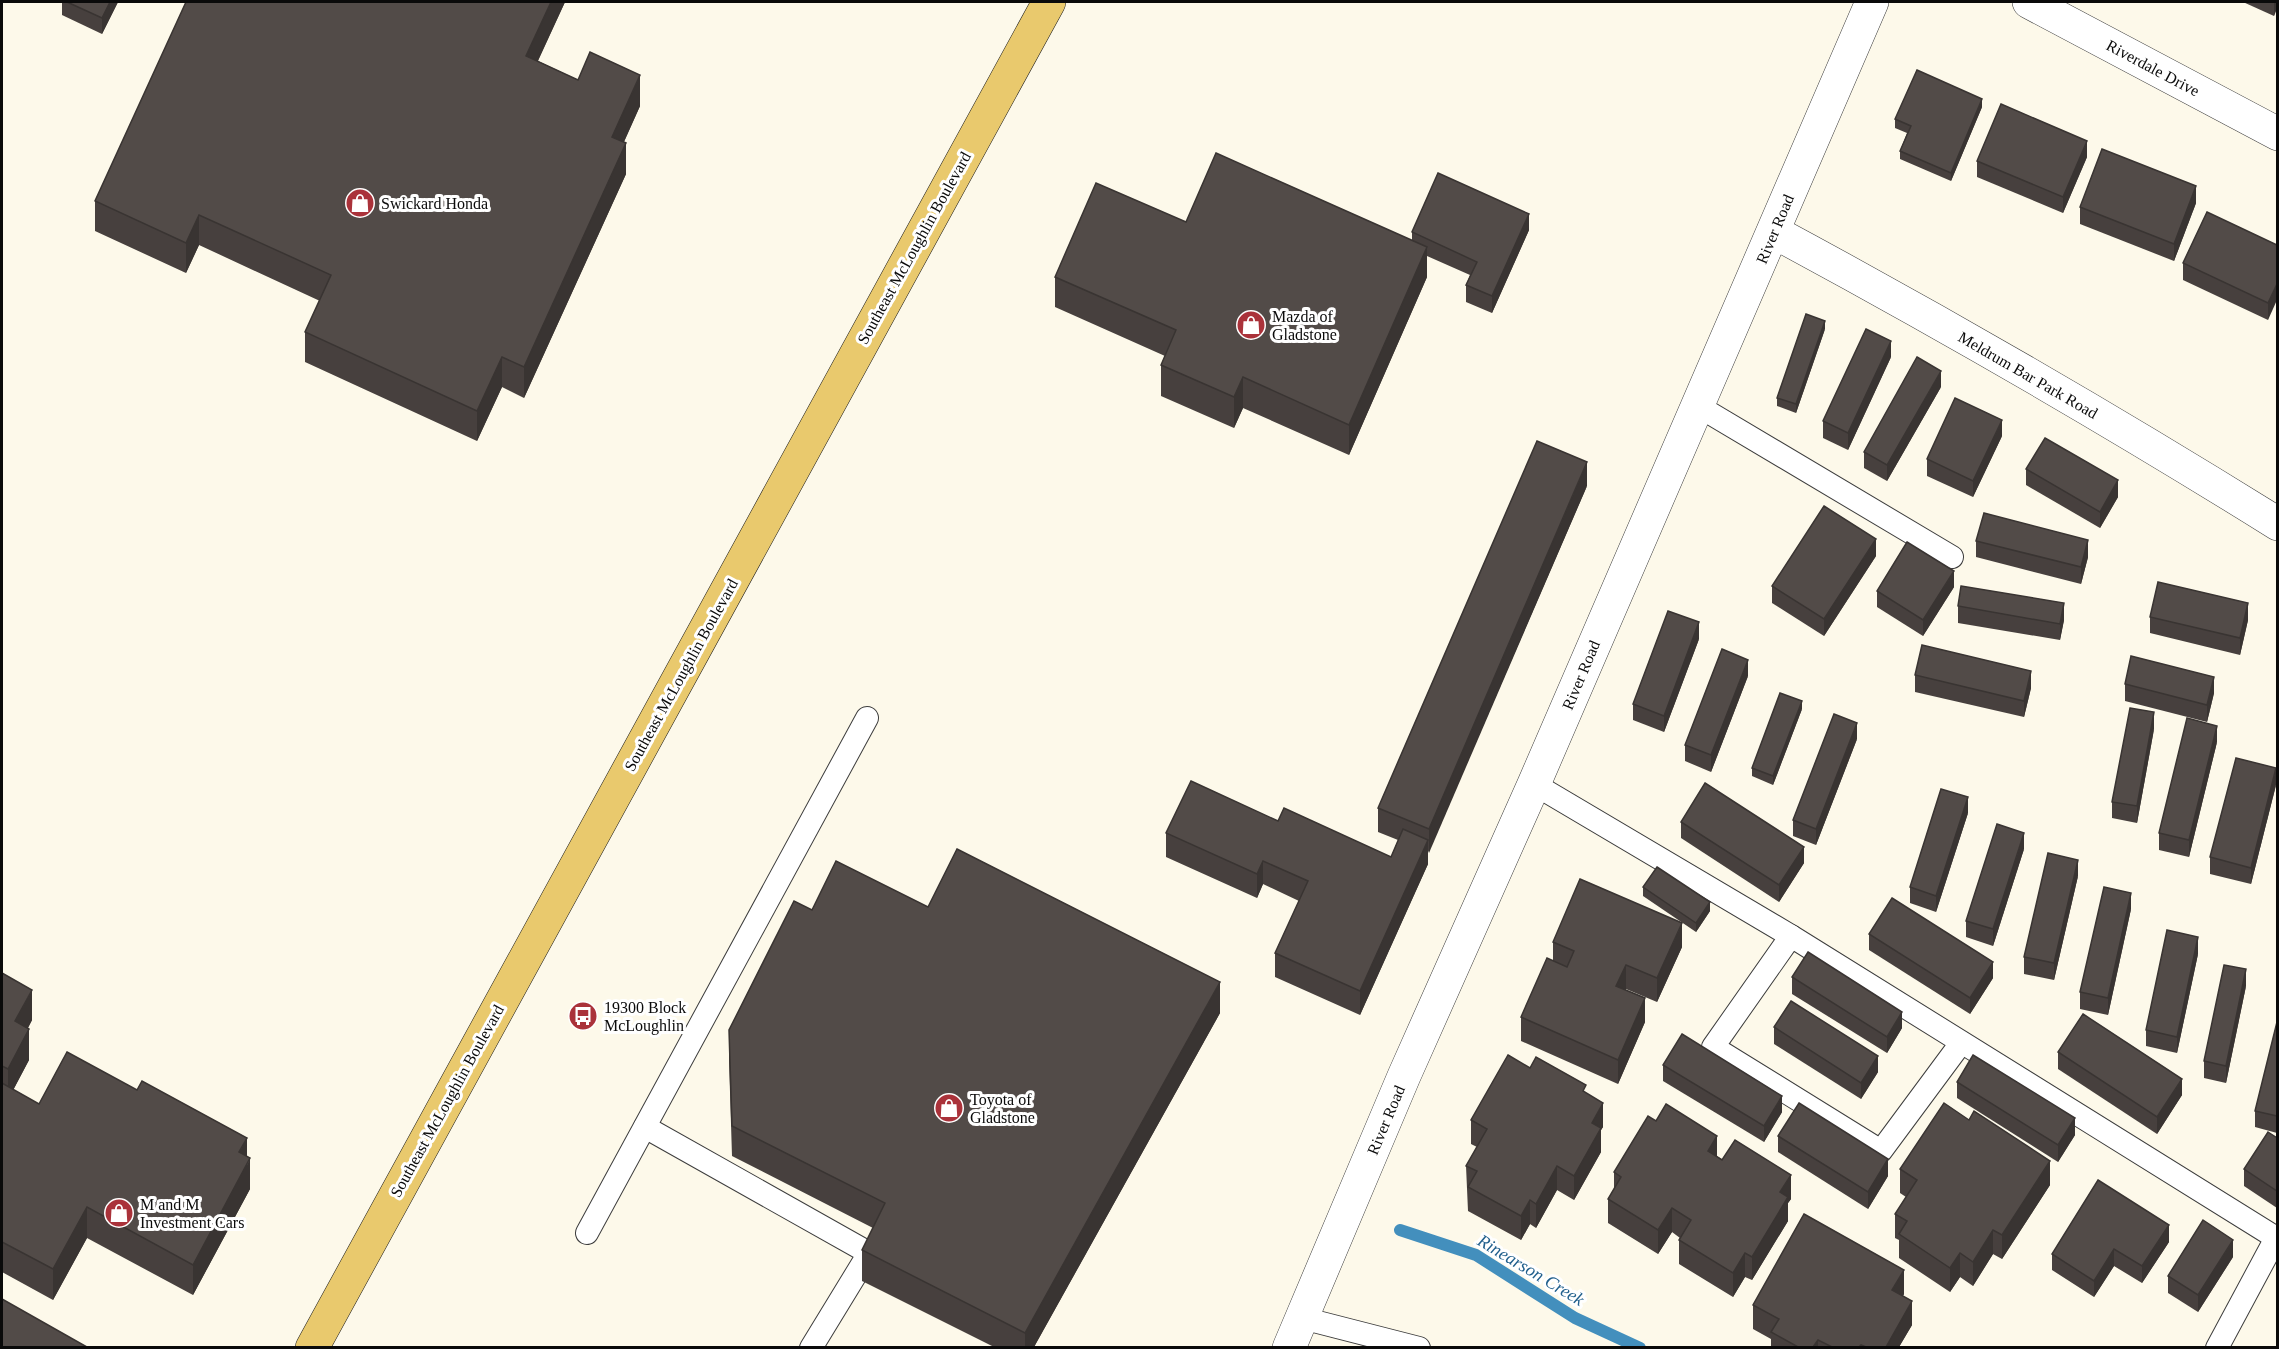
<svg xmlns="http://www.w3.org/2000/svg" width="2279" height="1349" font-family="'Times New Roman',serif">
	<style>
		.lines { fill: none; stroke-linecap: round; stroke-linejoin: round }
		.stream { stroke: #438fbd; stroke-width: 12 }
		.service-casing { stroke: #3d3d3d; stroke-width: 24 }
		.minor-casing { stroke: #3d3d3d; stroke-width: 34 }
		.tertiary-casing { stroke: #3d3d3d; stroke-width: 34 }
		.primary-casing { stroke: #1b1b1b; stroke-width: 34 }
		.service { stroke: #fff; stroke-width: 22 }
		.minor { stroke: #fff; stroke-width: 33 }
		.tertiary { stroke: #fff; stroke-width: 33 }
		.primary { stroke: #e9c96d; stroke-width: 33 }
		.wall { fill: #47403e }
		.shaded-wall { fill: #393432 }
		.building { fill: #524b48; stroke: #393432; stroke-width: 1.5 }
		.labels { text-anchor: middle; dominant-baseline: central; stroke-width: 6; stroke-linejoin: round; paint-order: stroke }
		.street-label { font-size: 16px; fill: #0a0a0a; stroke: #fff }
		.poi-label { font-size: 16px; fill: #0a0a0a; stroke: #fff; text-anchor: start }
		.water-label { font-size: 18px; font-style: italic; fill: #22608d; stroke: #fff }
	</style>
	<rect width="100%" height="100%" fill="#fdf9ea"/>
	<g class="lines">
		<polyline class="stream" points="1400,1230 1476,1255 1575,1318 1640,1348"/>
		<g class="service-casing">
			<g id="service">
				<polyline points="1698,406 1952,557"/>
				<polyline points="1534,784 1791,936 2278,1239"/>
				<polyline points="1791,936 1713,1047 1881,1151 1961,1043"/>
				<polyline points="645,1127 869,1253 811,1348"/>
				<polyline points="587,1233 867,718"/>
				<polyline points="1302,1318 1419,1348"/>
				<polyline points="2217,1348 2276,1238"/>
			</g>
		</g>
		<g class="minor-casing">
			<polyline id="minor" points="2029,2 2278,134"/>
		</g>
		<g class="tertiary-casing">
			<g id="tertiary">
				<path d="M 1774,232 C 1945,324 2113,421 2278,524"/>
				<polyline points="1289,1348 1404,1076 1534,784 1872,2"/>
			</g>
		</g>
		<g class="primary-casing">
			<polyline id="primary" points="312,1348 1049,2"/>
		</g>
		<use href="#service" class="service"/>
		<use href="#minor" class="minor"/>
		<use href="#tertiary" class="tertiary"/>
		<use href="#primary" class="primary"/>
	</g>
	<g class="wall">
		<polygon points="62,2 118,2 102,34 62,15"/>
		<polygon points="565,2 538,61 578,80 640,106 624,142 626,174 524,398 502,387 477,441 305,362 305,332 320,301 199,245 186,273 95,231 95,201"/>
		<polygon points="2243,2 2277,2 2274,16"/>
		<polygon points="1982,107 1951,181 1900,159 1900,151 1907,133 1895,128 1895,119"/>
		<polygon points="2087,157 2063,213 1977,177 1977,161"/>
		<polygon points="2196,203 2174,261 2080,224 2080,207"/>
		<polygon points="1186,222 1412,240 1412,232 1529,230 1492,313 1466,302 1466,285 1470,275 1427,256 1427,277 1349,455 1243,408 1234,428 1161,396 1161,365 1165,356 1055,307 1055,277"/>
		<polygon points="2277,245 2268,320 2183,280 2183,263"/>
		<polygon points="1825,329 1796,413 1777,406 1777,398"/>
		<polygon points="1891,357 1848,450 1823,438 1823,421"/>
		<polygon points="1941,387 1887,481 1864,468 1864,452"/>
		<polygon points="2002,436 1973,497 1927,476 1927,459"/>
		<polygon points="2026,469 2118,497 2100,528 2026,485"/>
		<polygon points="1587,486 1428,853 1428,864 1360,1015 1275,977 1275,953 1299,901 1263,884 1257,898 1166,857 1166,833 1278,821 1391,857 1398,840 1378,832 1378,808"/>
		<polygon points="1976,541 2088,557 2081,584 1976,557"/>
		<polygon points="1876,556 1824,636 1772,603 1772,586"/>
		<polygon points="1954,587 1923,636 1877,607 1877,591"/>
		<polygon points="1958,606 2064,620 2060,640 1958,623"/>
		<polygon points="2150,617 2248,620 2240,655 2150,633"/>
		<polygon points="1699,639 1664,732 1633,720 1633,704"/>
		<polygon points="1915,675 2031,688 2024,717 1915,692"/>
		<polygon points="1748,676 1711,772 1685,761 1685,745"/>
		<polygon points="2125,684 2214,693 2207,722 2125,701"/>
		<polygon points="1802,709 1773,785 1752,776 1752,768"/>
		<polygon points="2154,729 2137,823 2112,818 2112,802"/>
		<polygon points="1857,739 1816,845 1793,836 1793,820"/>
		<polygon points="2217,742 2189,857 2159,850 2159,833"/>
		<polygon points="2276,785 2251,884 2210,874 2210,857"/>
		<polygon points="1968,813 1936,912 1910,903 1910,887"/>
		<polygon points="1681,822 1804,863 1779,902 1681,838"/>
		<polygon points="2024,849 1993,946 1966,937 1966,921"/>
		<polygon points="2078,876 2054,980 2024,974 2024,957"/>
		<polygon points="1643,887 1710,911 1696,932 1643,896"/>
		<polygon points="928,907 1220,1013 1034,1347 994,1347 862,1281 862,1250 873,1228 732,1156 729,1060 729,1030 812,910"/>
		<polygon points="2131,909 2108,1015 2080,1009 2080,992"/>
		<polygon points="1869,934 1993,978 1970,1014 1869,950"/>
		<polygon points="1553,942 1682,947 1657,1002 1626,989 1625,990 1645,1022 1618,1084 1521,1041 1521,1017 1553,960"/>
		<polygon points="2198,954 2177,1053 2146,1046 2146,1030"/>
		<polygon points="2,973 32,1020 28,1028 29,1060 13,1090 39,1104 247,1157 250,1189 193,1295 87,1238 53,1300 2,1272"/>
		<polygon points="1792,977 1902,1028 1887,1053 1792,994"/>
		<polygon points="2246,986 2226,1083 2204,1078 2204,1061"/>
		<polygon points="2277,1022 2277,1133 2255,1127 2255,1111"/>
		<polygon points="1774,1027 1878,1072 1861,1099 1774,1044"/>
		<polygon points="2058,1052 2182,1095 2157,1134 2058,1069"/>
		<polygon points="1663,1065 1782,1112 1764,1142 1663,1081"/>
		<polygon points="1530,1068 1586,1093 1603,1127 1601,1130 1601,1152 1574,1200 1557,1190 1536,1228 1530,1224 1521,1240 1468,1211 1466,1166 1477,1147 1471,1144 1471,1120"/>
		<polygon points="1957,1082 2075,1135 2058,1162 1957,1098"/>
		<polygon points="1656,1121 1791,1199 1788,1203 1788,1221 1752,1280 1745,1277 1733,1297 1679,1264 1679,1240 1680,1238 1672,1232 1658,1254 1608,1223 1608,1199 1614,1189 1614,1172"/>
		<polygon points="1778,1136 1888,1176 1868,1209 1778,1152"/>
		<polygon points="2277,1138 2277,1208 2244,1186 2244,1169"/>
		<polygon points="1900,1169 2050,1185 2002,1259 1993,1254 1973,1286 1960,1277 1950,1292 1899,1258 1899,1240 1895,1238 1895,1214 1906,1197 1900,1193"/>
		<polygon points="2169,1242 2142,1283 2114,1266 2094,1297 2052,1270 2052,1254"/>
		<polygon points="2233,1257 2198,1312 2168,1293 2168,1276"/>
		<polygon points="1904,1294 1903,1296 1912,1325 1899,1347 1771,1347 1771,1339 1753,1329 1753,1305"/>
	</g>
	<g class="shaded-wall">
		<polygon points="110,2 118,2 102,34 102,18"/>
		<polygon points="551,2 565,2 526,86 526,56"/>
		<polygon points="2274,2 2277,2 2277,9 2274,16"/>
		<polygon points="640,75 640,106 612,168 612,137"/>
		<polygon points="1982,99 1982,107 1951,181 1951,173"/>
		<polygon points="2087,141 2087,157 2063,213 2063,197"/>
		<polygon points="626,143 626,174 524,398 524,367"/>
		<polygon points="2196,186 2196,203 2174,261 2174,244"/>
		<polygon points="1529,214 1529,230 1492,313 1492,296"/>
		<polygon points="199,215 199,245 186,273 186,243"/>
		<polygon points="1427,247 1427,277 1349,455 1349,425"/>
		<polygon points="2277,284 2277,300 2268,320 2268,303"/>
		<polygon points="1825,321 1825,329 1796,413 1796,404"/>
		<polygon points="1891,341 1891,357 1848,450 1848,433"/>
		<polygon points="502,357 502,387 477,441 477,411"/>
		<polygon points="1941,371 1941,387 1887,481 1887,465"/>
		<polygon points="1243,377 1243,408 1234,428 1234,397"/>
		<polygon points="2002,420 2002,436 1973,497 1973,481"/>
		<polygon points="1587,462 1587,486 1429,853 1429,829"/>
		<polygon points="2118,480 2118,497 2100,528 2100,512"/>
		<polygon points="1876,539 1876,556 1824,636 1824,619"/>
		<polygon points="2088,540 2088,557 2081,584 2081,567"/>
		<polygon points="1954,571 1954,587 1923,636 1923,620"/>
		<polygon points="2064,603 2064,620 2060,640 2060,624"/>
		<polygon points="2248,603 2248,620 2240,655 2240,638"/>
		<polygon points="1699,622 1699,639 1664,732 1664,716"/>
		<polygon points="1748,660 1748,676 1711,772 1711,755"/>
		<polygon points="2031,671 2031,688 2024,717 2024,701"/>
		<polygon points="2214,677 2214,693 2207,722 2207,705"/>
		<polygon points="1802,701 1802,709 1773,785 1773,776"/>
		<polygon points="2154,712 2154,729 2137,823 2137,806"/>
		<polygon points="1857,723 1857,739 1816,845 1816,829"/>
		<polygon points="2217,726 2217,742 2189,857 2189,840"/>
		<polygon points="2276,768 2276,785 2251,884 2251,868"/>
		<polygon points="1968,797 1968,813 1936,912 1936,896"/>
		<polygon points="2024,833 2024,849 1993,946 1993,929"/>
		<polygon points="1428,840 1428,864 1360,1015 1360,991"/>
		<polygon points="1804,847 1804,863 1779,902 1779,885"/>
		<polygon points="2078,860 2078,876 2054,980 2054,963"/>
		<polygon points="1263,861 1263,884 1257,898 1257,874"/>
		<polygon points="2131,893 2131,909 2108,1015 2108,998"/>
		<polygon points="1710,902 1710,911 1696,932 1696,923"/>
		<polygon points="1682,923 1682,947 1657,1002 1657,978"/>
		<polygon points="2198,937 2198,954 2177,1053 2177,1037"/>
		<polygon points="1993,962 1993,978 1970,1014 1970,998"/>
		<polygon points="1626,965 1626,989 1616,1010 1616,986"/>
		<polygon points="2246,969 2246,986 2226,1083 2226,1066"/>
		<polygon points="1220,982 1220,1013 1034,1347 1025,1347 1025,1333"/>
		<polygon points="32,990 32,1020 15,1052 15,1021"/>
		<polygon points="1645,998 1645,1022 1618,1084 1618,1060"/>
		<polygon points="1902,1012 1902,1028 1887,1053 1887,1037"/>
		<polygon points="29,1029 29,1060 8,1100 8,1069"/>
		<polygon points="1878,1056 1878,1072 1861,1099 1861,1083"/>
		<polygon points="2182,1079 2182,1095 2157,1134 2157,1117"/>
		<polygon points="1782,1096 1782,1112 1764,1142 1764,1126"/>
		<polygon points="1603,1103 1603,1127 1601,1130 1601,1152 1574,1200 1574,1176 1592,1123"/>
		<polygon points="2075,1118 2075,1135 2058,1162 2058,1145"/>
		<polygon points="1717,1136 1717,1159 1708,1151"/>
		<polygon points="247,1138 247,1165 250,1158 250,1189 193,1295 193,1265 239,1152"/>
		<polygon points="1888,1159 1888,1176 1868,1209 1868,1192"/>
		<polygon points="2050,1161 2050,1185 2002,1259 2002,1235"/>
		<polygon points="1557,1166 1557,1190 1536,1228 1536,1204"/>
		<polygon points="1791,1175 1791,1199 1788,1203 1788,1221 1752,1280 1752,1257 1780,1192"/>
		<polygon points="1530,1200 1530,1224 1521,1240 1521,1216"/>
		<polygon points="87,1207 87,1238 53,1300 53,1269"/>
		<polygon points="1672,1208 1672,1232 1658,1254 1658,1230"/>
		<polygon points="2169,1225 2169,1242 2142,1283 2142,1266"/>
		<polygon points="1993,1230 1993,1254 1973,1286 1973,1262"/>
		<polygon points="2233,1240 2233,1257 2198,1312 2198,1295"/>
		<polygon points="2114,1249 2114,1266 2094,1297 2094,1281"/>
		<polygon points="1745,1253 1745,1277 1733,1297 1733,1273"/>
		<polygon points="1960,1253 1960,1277 1950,1292 1950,1268"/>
		<polygon points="1904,1270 1904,1294 1892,1314 1892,1290"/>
		<polygon points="1912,1301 1912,1325 1899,1347 1886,1347"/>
		<polygon points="1818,1340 1818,1347 1813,1347"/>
	</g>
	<g class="building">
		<polygon points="67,2 110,2 102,18"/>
		<polygon points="186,2 551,2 526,56 578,80 590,52 640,75 612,137 626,143 524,367 502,357 477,411 305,332 331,275 199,215 186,243 95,201"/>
		<polygon points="1917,70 1982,99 1951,173 1900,151 1911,126 1895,119"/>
		<polygon points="2001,104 2087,141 2063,197 1977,161"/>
		<polygon points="2102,149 2196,186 2174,244 2080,207"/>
		<polygon points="1216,153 1427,247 1349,425 1243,377 1234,397 1161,365 1176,330 1055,277 1096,183 1186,222"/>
		<polygon points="1438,173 1529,214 1492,296 1466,285 1477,262 1412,232"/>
		<polygon points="2207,212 2277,245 2277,284 2268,303 2183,263"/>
		<polygon points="1806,314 1825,321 1796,404 1777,398"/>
		<polygon points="1866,329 1891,341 1848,433 1823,421"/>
		<polygon points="1917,357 1941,371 1887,465 1864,452"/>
		<polygon points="1955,398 2002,420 1973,481 1927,459"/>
		<polygon points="2045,438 2118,480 2100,512 2026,469"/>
		<polygon points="1537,441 1587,462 1429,829 1378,808"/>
		<polygon points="1824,506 1876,539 1824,619 1772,586"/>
		<polygon points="1984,513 2088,540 2081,567 1976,541"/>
		<polygon points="1907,542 1954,571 1923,620 1877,591"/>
		<polygon points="2158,582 2248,603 2240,638 2150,617"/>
		<polygon points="1961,586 2064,603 2060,624 1958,606"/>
		<polygon points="1668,611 1699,622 1664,716 1633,704"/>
		<polygon points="1922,645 2031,671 2024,701 1915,675"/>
		<polygon points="1722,649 1748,660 1711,755 1685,745"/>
		<polygon points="2131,656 2214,677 2207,705 2125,684"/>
		<polygon points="1780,693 1802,701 1773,776 1752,768"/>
		<polygon points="2130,708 2154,712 2137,806 2112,802"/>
		<polygon points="1834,714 1857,723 1816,829 1793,820"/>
		<polygon points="2187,718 2217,726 2189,840 2159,833"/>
		<polygon points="2236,758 2276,768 2251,868 2210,857"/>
		<polygon points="1191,781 1278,821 1284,808 1391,857 1403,829 1428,840 1360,991 1275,953 1308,881 1263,861 1257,874 1166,833"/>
		<polygon points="1705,783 1804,847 1779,885 1681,822"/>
		<polygon points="1941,789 1968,797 1936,896 1910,887"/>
		<polygon points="1997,824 2024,833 1993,929 1966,921"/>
		<polygon points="957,849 1220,982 1025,1333 862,1250 885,1203 732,1126 729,1030 794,901 812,910 836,861 928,907"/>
		<polygon points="2048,853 2078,860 2054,963 2024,957"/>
		<polygon points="1657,867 1710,902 1696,923 1643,887"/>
		<polygon points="1580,879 1682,923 1657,978 1626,965 1616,986 1645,998 1618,1060 1521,1017 1547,958 1567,967 1574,951 1553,942"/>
		<polygon points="2104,887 2131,893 2108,998 2080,992"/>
		<polygon points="1892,898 1993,962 1970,998 1869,934"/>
		<polygon points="2167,930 2198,937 2177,1037 2146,1030"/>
		<polygon points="1808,952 1902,1012 1887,1037 1792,977"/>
		<polygon points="2224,965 2246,969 2226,1066 2204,1061"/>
		<polygon points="2,973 32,990 15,1021 29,1029 8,1069 2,1066"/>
		<polygon points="1791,1001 1878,1056 1861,1083 1774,1027"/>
		<polygon points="2083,1014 2182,1079 2157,1117 2058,1052"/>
		<polygon points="2277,1022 2277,1116 2255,1111"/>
		<polygon points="1682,1034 1782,1096 1764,1126 1663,1065"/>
		<polygon points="67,1052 137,1090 142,1081 247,1138 239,1152 250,1158 193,1265 87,1207 53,1269 2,1242 2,1083 39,1104"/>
		<polygon points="1508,1055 1530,1068 1536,1057 1586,1085 1583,1091 1603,1103 1592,1123 1601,1128 1574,1176 1557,1166 1536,1204 1530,1200 1521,1216 1468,1187 1477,1171 1466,1166 1487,1129 1471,1120"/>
		<polygon points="1973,1055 2075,1118 2058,1145 1957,1082"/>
		<polygon points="1799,1103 1888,1159 1868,1192 1778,1136"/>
		<polygon points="1944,1103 1969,1120 1974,1111 2050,1161 2002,1235 1993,1230 1973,1262 1960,1253 1950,1268 1899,1234 1907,1221 1895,1214 1917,1180 1900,1169"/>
		<polygon points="1666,1104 1717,1136 1708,1151 1722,1160 1735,1140 1791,1175 1780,1192 1788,1197 1752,1257 1745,1253 1733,1273 1679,1240 1691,1220 1672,1208 1658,1230 1608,1199 1621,1177 1614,1172 1648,1116 1656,1121"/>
		<polygon points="2268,1132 2277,1138 2277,1191 2244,1169"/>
		<polygon points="2098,1180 2169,1225 2142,1266 2114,1249 2094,1281 2052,1254"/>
		<polygon points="1804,1214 1904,1270 1892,1290 1912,1301 1886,1347 1866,1347 1861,1345 1859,1347 1832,1347 1818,1340 1813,1347 1798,1347 1771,1332 1779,1319 1753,1305"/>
		<polygon points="2203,1220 2233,1240 2198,1295 2168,1276"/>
		<polygon points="2,1299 87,1347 2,1347"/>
	</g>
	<defs>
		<g id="shop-disc" transform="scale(1.5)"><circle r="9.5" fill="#aa323a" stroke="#fff"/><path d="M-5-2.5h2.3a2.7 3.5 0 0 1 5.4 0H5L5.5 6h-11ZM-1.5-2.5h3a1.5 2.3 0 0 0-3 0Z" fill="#fff"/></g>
		<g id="bus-disc" transform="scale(1.5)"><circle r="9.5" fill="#aa323a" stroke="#fff"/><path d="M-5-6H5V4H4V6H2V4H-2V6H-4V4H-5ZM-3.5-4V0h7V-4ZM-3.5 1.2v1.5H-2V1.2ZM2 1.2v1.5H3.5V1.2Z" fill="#fff"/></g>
	</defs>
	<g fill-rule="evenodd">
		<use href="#shop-disc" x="360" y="203"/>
		<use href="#shop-disc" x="1251" y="325"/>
		<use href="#bus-disc" x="583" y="1016"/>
		<use href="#shop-disc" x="949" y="1108"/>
		<use href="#shop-disc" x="119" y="1213"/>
	</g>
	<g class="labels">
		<g class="street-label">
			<text transform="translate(2153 68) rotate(28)">Riverdale Drive</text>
			<text transform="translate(1775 229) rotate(-67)">River Road</text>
			<text transform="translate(914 248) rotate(-61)">Southeast McLoughlin Boulevard</text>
			<text transform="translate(2028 375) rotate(30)">Meldrum Bar Park Road</text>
			<text transform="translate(681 675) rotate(-61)">Southeast McLoughlin Boulevard</text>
			<text transform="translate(1581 675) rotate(-67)">River Road</text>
			<text transform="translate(447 1101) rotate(-61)">Southeast McLoughlin Boulevard</text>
			<text transform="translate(1386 1120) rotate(-67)">River Road</text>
		</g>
		<g class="poi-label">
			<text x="381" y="203">Swickard Honda</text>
			<text x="1272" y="316">Mazda of<tspan x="1272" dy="18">Gladstone</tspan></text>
			<text x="604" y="1007">19300 Block<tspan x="604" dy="18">McLoughlin</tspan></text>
			<text x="970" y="1099">Toyota of<tspan x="970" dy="18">Gladstone</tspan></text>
			<text x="140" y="1204">M and M<tspan x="140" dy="18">Investment Cars</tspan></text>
		</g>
		<g class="water-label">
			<text transform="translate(1531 1270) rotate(31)">Rinearson Creek</text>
		</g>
	</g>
	<rect width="2279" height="1349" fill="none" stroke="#0a0a0a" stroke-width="6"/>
</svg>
